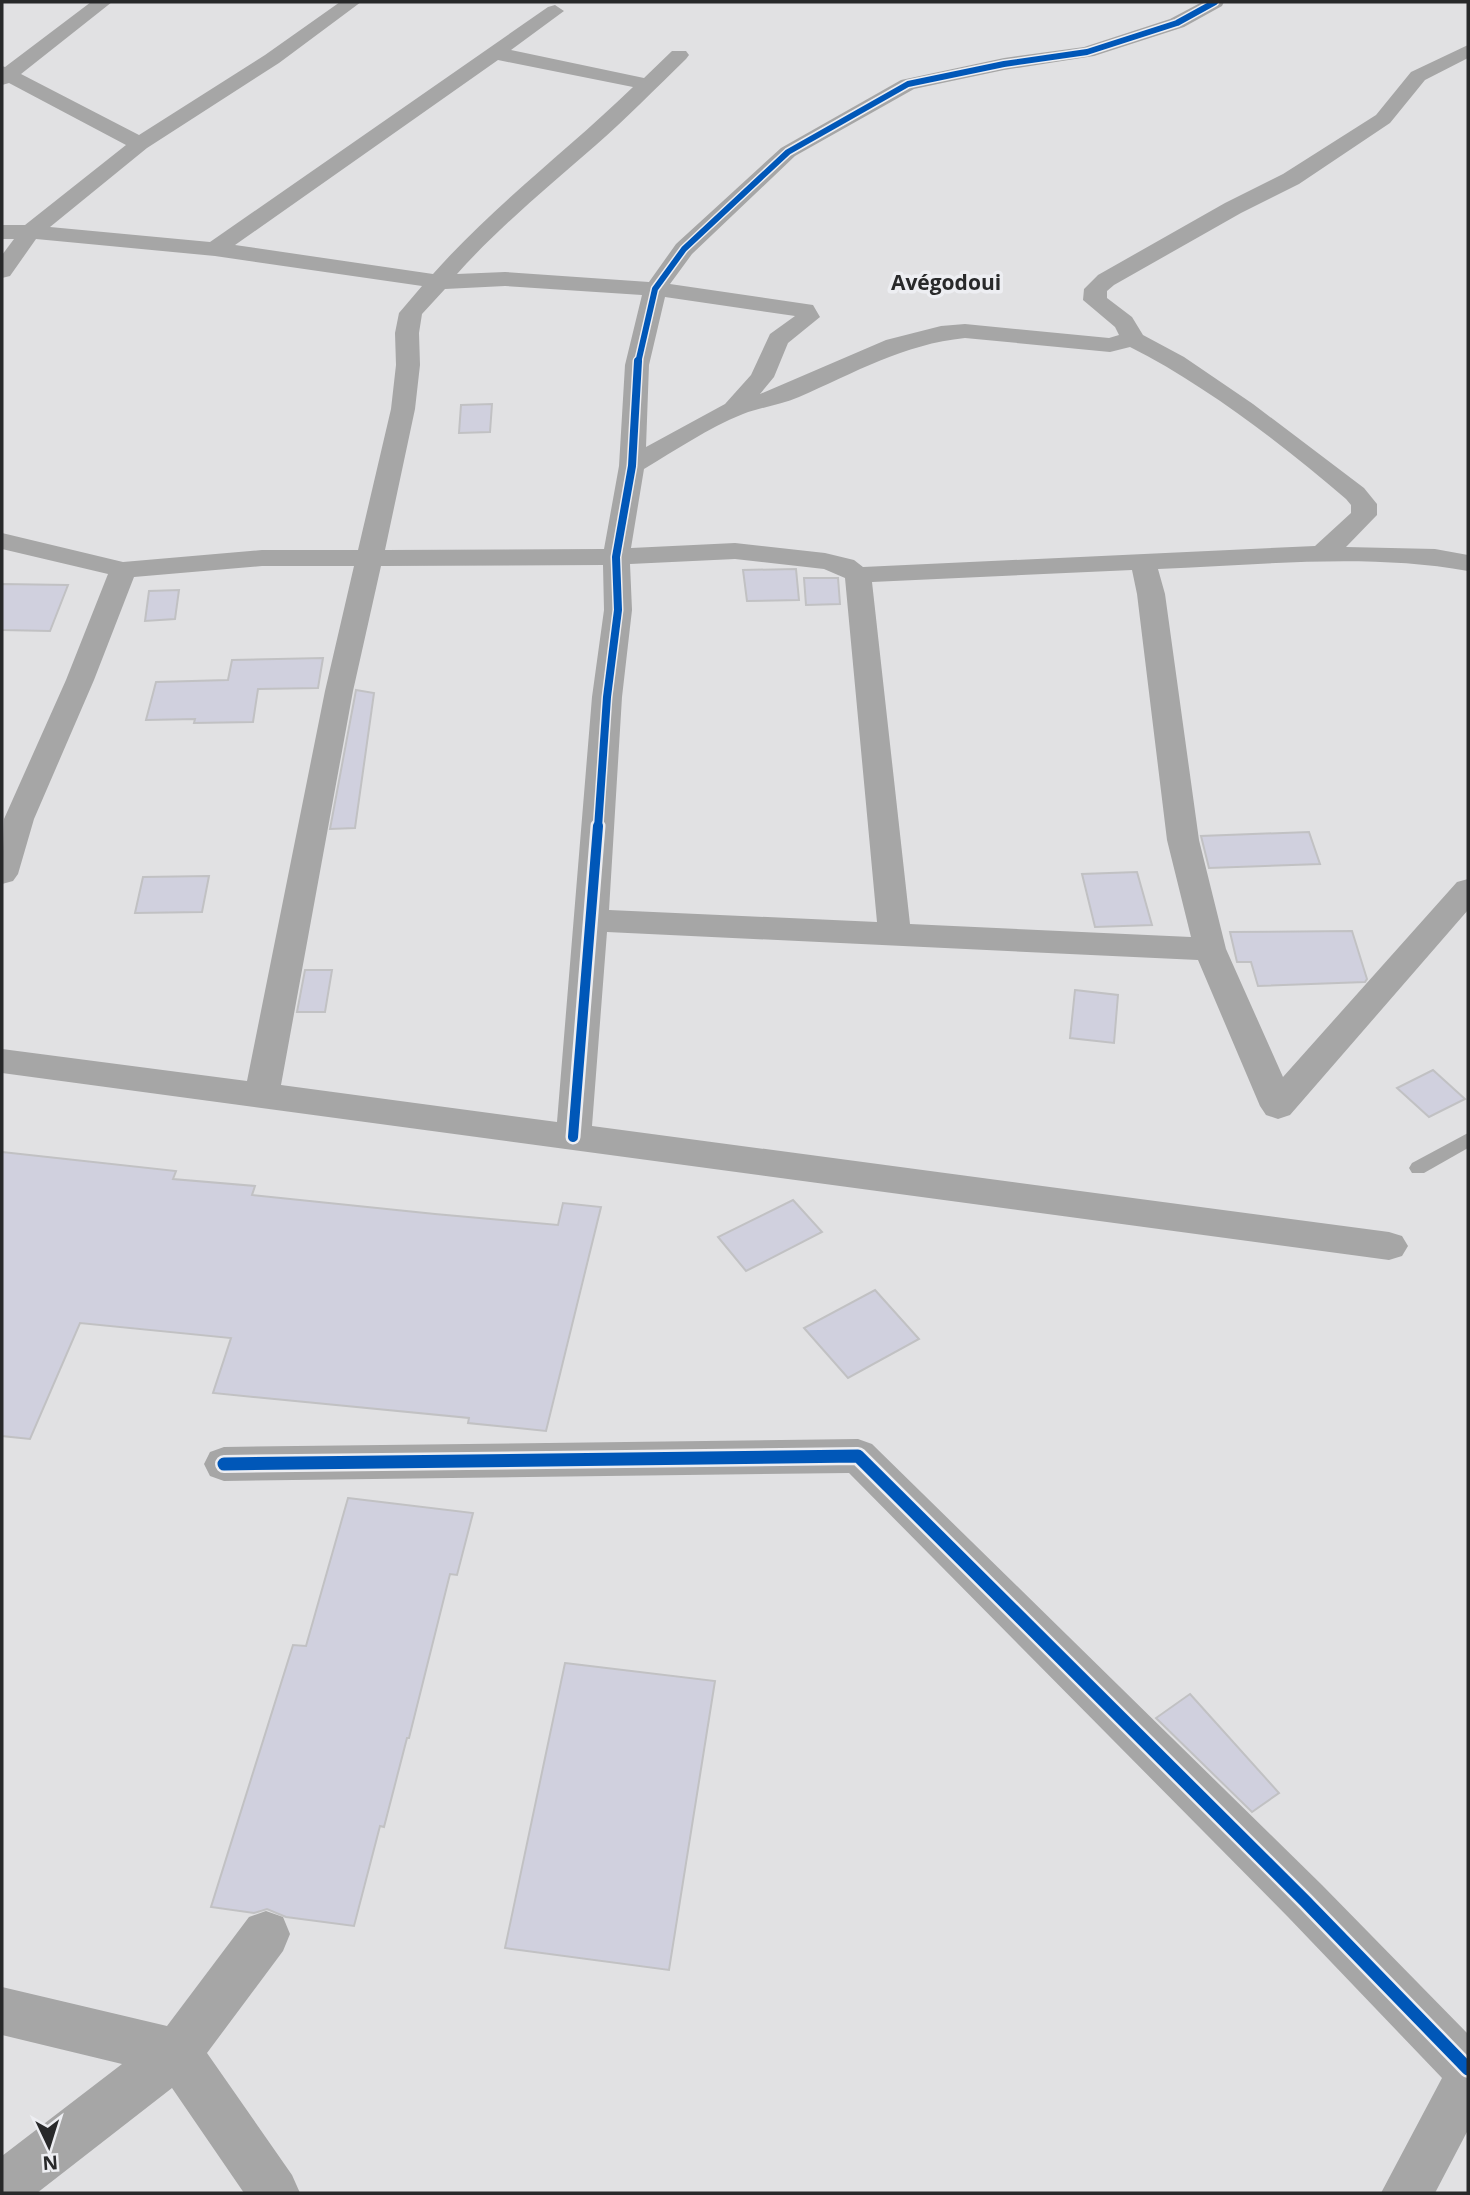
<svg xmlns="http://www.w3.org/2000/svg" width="1470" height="2195" font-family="'Open Sans',sans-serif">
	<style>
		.building { fill: #d0d0de; stroke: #c1c1c3; stroke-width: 2 }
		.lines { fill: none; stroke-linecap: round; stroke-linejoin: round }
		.lane { fill: #a6a6a6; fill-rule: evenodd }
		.street { fill: #a6a6a6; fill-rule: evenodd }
		.cycleway-far3-casing { stroke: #edeef2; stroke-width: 9 }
		.cycleway-far2-casing { stroke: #edeef2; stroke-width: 11 }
		.cycleway-far1-casing { stroke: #edeef2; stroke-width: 15 }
		.cycleway-casing { stroke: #edeef2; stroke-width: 18 }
		.cycleway-far3 { stroke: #0057b8; stroke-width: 6 }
		.cycleway-far2 { stroke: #0057b8; stroke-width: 8 }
		.cycleway-far1 { stroke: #0057b8; stroke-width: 10 }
		.cycleway { stroke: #0057b8; stroke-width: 13 }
		.labels { text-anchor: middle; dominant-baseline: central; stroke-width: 7; stroke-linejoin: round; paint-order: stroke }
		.far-quarter-label { font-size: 21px; font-weight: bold; fill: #28292a; stroke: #edeef2 }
	</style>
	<rect width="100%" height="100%" fill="#e1e1e3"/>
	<g class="building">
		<polygon points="492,404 490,432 459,433 461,405"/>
		<polygon points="796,569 799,600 747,601 743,570"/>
		<polygon points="804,578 838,578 840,604 806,605"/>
		<polygon points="2,584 68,585 50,631 2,630"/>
		<polygon points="179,590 175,619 145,621 149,591"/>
		<polygon points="323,658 318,688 258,689 253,722 194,723 195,719 146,720 156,682 228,680 232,660"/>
		<polygon points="356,690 374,693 355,828 330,829"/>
		<polygon points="1309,832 1320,864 1209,868 1201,836"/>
		<polygon points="1137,872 1152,925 1095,927 1082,874"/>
		<polygon points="209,876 202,912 135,913 143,877"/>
		<polygon points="1352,931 1367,979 1365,982 1258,986 1251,962 1237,962 1230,932"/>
		<polygon points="305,970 332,970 325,1012 297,1012"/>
		<polygon points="1075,990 1118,995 1114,1043 1070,1038"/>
		<polygon points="1433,1070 1465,1099 1429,1117 1397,1088"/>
		<polygon points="2,1152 176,1171 173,1179 255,1186 252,1195 435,1214 558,1225 563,1203 601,1207 546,1431 468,1423 469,1418 213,1393 231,1338 80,1323 30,1439 2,1436"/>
		<polygon points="793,1200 822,1232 746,1271 718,1237"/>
		<polygon points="875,1290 919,1339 848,1378 804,1328"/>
		<polygon points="348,1498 473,1513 457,1575 450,1574 409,1738 407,1738 384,1827 380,1826 354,1926 286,1917 267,1909 254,1913 211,1907 293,1645 306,1646"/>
		<polygon points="565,1663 715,1681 669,1970 505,1948"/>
		<polygon points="1190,1694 1279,1793 1252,1812 1156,1718"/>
	</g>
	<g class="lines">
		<polygon class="lane" points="1468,1133 1468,1148 1424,1173 1412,1173 1409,1168 1412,1163"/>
		<g class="street">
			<path d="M 91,2 L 112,2 L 21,74 L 139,135 L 265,55 L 340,2 L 361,2 L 279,63 L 147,148 L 50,227 L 210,242 L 548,7 L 555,5 L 564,11 L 511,50 L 644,78 L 672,51 L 686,51 L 689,55 L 686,59 C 656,88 627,118 596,145 C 548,187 500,226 457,274 L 505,272 L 649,282 L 676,244 L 781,148 L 901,80 L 1004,58 L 1084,47 L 1170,19 L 1202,2 L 1224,2 L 1222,6 L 1184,27 L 1094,56 L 1004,70 L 914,89 L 795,156 L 692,254 L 670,284 L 813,305 L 820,317 L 788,343 L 774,377 L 760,394 L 886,340 L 941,326 L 965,324 L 1109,338 L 1119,335 L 1115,327 L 1083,300 L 1084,289 L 1098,275 L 1225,203 L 1283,174 L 1376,115 L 1411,72 L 1468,45 L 1468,58 L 1425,80 L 1390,123 L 1299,184 L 1241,213 L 1114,285 L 1107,291 L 1107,298 L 1132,317 L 1143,335 L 1184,357 L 1253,404 L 1364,488 L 1377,504 L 1377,515 L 1346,547 L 1435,549 L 1468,555 L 1468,571 C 1367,553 1260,565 1158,569 L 1165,594 L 1199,840 L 1226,949 L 1283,1077 L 1457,882 L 1468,879 L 1468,910 L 1290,1115 L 1278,1119 L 1266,1115 L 1260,1106 L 1198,960 L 607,932 L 592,1126 L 1389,1232 L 1402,1236 L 1408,1246 L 1402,1256 L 1389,1260 L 2,1073 L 2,1049 L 247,1081 L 325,691 L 354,566 L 262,566 L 134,577 L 94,680 L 34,819 L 18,874 L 13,881 L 2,884 L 4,819 L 66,680 L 108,574 L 2,549 L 2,533 L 123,562 L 262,550 L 358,550 L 391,409 L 396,365 L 395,333 L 399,313 L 422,286 L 215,256 L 36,239 L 10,276 L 2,278 L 2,255 L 14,239 L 2,239 L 2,225 L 25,225 L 126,145 L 9,83 L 2,85 L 2,66 L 5,67 ZM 498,60 L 633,87 C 567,151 494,205 433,274 L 235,245 ZM 505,286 L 642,295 L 625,365 L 619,466 L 604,549 L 385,550 L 415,409 L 420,365 L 419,333 L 422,314 L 445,289 ZM 665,297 L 795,316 L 770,334 L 751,375 L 725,404 L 646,447 L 649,365 ZM 965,338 L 1110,352 L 1130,347 C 1204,384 1283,445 1346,499 L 1351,505 L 1351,513 L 1315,546 L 863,567 L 854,560 L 825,553 L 735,543 L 631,548 L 644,469 C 676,450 708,428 743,414 C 761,407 781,405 799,397 C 854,373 904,344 965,338 ZM 735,559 L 824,569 L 845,578 L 877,922 L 609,910 L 622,697 L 632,610 L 630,564 ZM 603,565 L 604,610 L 592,697 L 557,1122 L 281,1085 L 353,691 L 381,566 ZM 1132,570 L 1137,594 L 1167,840 L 1191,937 L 910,924 L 872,582 Z"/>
			<polygon points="858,1439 872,1444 1322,1885 1468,2034 1468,2130 1435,2193 1381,2193 1442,2078 1288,1917 849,1473 224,1481 210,1476 204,1464 210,1452 224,1447"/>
			<polygon points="266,1911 283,1917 290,1934 283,1951 207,2053 292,2175 300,2193 244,2193 172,2088 37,2193 2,2193 2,2156 122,2064 2,2035 2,1987 167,2026 249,1917"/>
		</g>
		<g class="cycleway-far3-casing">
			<polyline id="cycleway-far3" points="638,363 655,289 684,249 788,152 908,84 1004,64 1087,52 1177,23 1215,2"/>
		</g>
		<g class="cycleway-far2-casing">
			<polyline id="cycleway-far2" points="598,828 607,697 618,610 616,557 632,466 638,361"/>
		</g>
		<g class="cycleway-far1-casing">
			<polyline id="cycleway-far1" points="573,1137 598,826"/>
		</g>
		<g class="cycleway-casing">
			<polyline id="cycleway" points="224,1464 858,1456 1305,1901 1468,2069"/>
		</g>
		<use href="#cycleway-far3" class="cycleway-far3"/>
		<use href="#cycleway-far2" class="cycleway-far2"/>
		<use href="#cycleway-far1" class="cycleway-far1"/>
		<use href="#cycleway" class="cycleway"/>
	</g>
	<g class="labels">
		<g class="far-quarter-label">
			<text x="946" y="282">Avégodoui</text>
		</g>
	</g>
	<rect width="1470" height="2195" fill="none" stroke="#28292a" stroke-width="7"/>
	<g transform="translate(49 2146) rotate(176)" stroke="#edeef2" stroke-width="5" paint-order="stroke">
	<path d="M0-5L12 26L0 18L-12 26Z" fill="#28292a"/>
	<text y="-10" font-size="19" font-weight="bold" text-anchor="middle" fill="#28292a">N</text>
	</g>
</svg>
